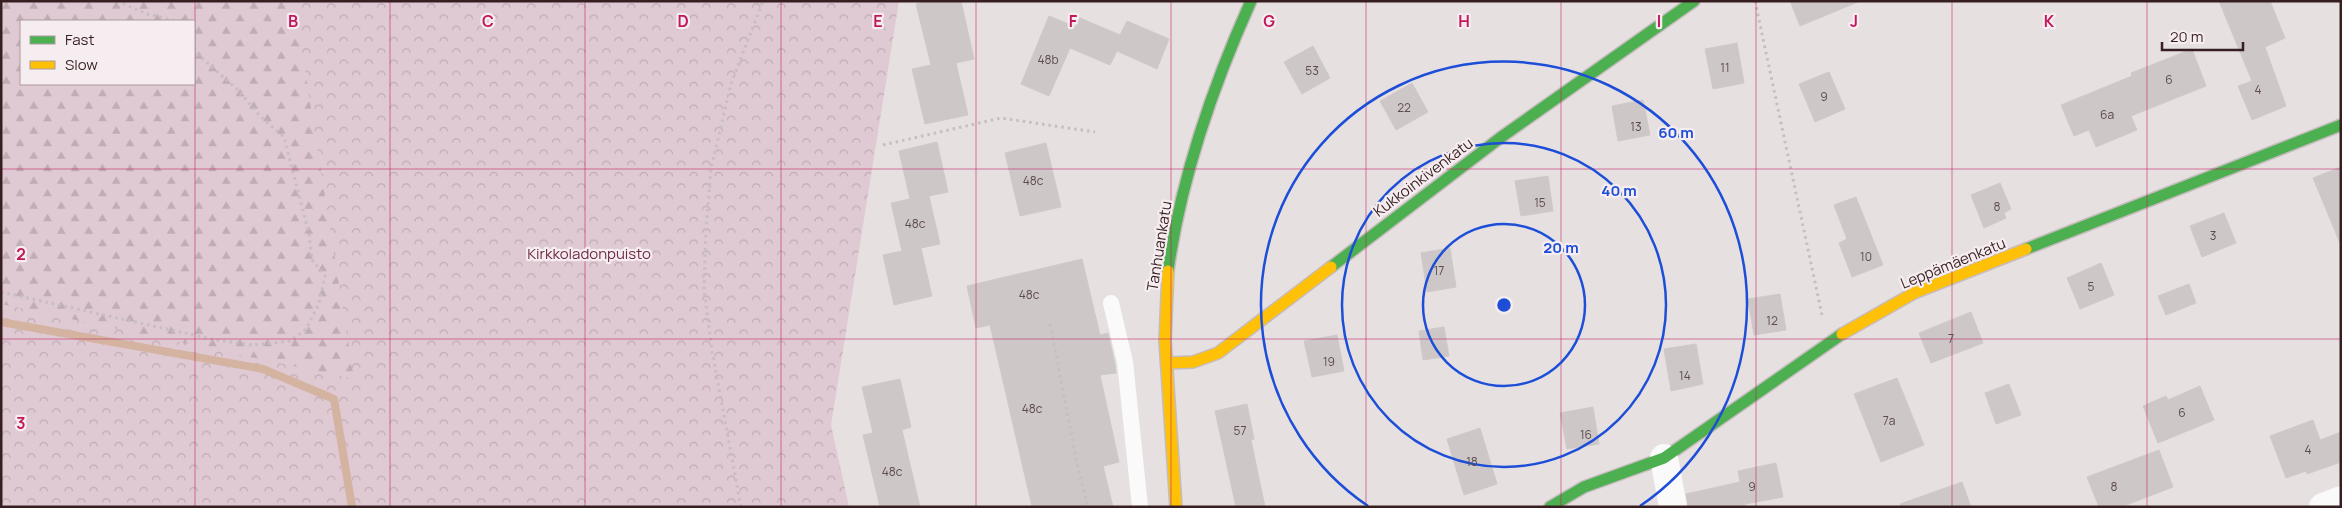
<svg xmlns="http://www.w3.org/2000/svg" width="2342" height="508" font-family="Manrope,sans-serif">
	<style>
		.forest { fill: url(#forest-firs); fill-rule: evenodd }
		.park { fill: url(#park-crowns) }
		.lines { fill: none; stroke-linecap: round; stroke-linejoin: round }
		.stream { stroke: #d4b3a1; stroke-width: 8 }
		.building { fill: #cdc7c8; stroke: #cfc9ca }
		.fast-casing { stroke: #c6bcbe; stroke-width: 14 }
		.slow-casing { stroke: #c6bcbe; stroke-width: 14 }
		.path { stroke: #c7bebf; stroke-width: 3; stroke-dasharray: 2.5 4; stroke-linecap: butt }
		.lane { stroke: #fbfafa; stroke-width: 16 }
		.street { stroke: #fbfafa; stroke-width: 28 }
		.fast { stroke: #4caf50; stroke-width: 11 }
		.slow { stroke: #ffc107; stroke-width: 11 }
		.grid { fill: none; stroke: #c2185b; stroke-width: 1; stroke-opacity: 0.55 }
		.ring { fill: none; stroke: #1d4ed8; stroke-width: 2.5 }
		.labels { text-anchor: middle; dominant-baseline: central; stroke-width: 4.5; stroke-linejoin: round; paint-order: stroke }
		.number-label { font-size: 12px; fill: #5e4b4c }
		.street-label { font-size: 15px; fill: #371f21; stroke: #f6edf0 }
		.park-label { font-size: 15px; fill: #6d2b45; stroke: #f6edf0 }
		.grid-label { font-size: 16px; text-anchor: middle; font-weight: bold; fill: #c2185b; stroke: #f6edf0; stroke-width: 4.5; stroke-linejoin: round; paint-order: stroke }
		.centre { fill: #1d4ed8; stroke: #f6edf0; stroke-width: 2.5 }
		.ring-label { font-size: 15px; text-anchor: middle; font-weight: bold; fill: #1d4ed8; stroke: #f6edf0; stroke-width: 4.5; stroke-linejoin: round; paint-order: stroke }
	</style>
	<defs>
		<pattern id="forest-firs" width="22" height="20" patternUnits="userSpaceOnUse" patternTransform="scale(1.25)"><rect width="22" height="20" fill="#dfc9d3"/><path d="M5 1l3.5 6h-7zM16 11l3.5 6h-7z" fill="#c0acb5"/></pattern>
		<pattern id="park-crowns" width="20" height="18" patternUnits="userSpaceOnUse" patternTransform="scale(1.25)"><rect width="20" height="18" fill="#dfc9d3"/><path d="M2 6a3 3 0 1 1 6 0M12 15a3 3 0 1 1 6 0" fill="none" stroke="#c0acb5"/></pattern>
	</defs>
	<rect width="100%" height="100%" fill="#e6e0e1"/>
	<path class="forest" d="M 1,1 L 834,1 L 587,327 L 1,507 ZM 21,21 L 194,21 L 194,84 L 21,84 Z"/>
	<polygon class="park" points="294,1 899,1 831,425 849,507 1,507 1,304 354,379"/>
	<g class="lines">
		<polyline class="stream" points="1,322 263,369 334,399 352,507"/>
	</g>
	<g class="building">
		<polygon points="927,1 961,1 974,59 956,63 968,115 925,124 912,69 931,65 916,4"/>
		<polygon points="1790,1 1858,1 1858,2 1800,26"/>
		<polygon points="2219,1 2270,1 2285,38 2265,47 2286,106 2252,120 2238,86 2252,81"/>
		<polygon points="1049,16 1076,27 1080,18 1120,35 1127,21 1169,39 1157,69 1117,51 1110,65 1070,48 1049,96 1021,84"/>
		<polygon points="1737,43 1744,83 1713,89 1705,49"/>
		<polygon points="1313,46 1330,78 1302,94 1284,62"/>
		<polygon points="2192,49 2206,86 2131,116 2137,130 2096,147 2089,130 2074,136 2061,105 2132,76 2131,73"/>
		<polygon points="1829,72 1845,109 1815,122 1799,84"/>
		<polygon points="1412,83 1428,112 1396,130 1380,101"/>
		<polygon points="1643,100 1650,135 1618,141 1612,106"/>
		<polygon points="937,142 948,192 929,196 940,244 921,248 932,296 894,305 883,255 902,251 891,203 910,199 899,151"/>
		<polygon points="1046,143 1061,207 1020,216 1005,153"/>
		<polygon points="2341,167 2341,243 2340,243 2313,178"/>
		<polygon points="1548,176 1553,211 1521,216 1515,181"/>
		<polygon points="2000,183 2011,209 2004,213 2006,218 1984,228 1971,195"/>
		<polygon points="1856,197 1883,265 1852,277 1839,243 1847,239 1834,205"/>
		<polygon points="2224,213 2236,243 2202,257 2190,226"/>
		<polygon points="1450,248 1456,287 1427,292 1421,253"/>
		<polygon points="1082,259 1100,335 1108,333 1115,364 1116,373 1100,375 1119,462 1103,466 1113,507 1032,507 990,325 976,328 967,286"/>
		<polygon points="2101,263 2114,295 2080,309 2067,278"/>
		<polygon points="2189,284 2196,303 2166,315 2158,296"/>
		<polygon points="1780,294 1786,330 1754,335 1748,299"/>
		<polygon points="1971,312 1983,343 1931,363 1919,333"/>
		<polygon points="1444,327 1449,356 1423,360 1419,331"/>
		<polygon points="1337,335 1344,371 1312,377 1304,341"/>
		<polygon points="1696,344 1703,384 1671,391 1664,349"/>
		<polygon points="1897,378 1924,445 1881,462 1854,394"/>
		<polygon points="900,379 911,427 902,430 920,507 880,507 863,435 873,433 862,387"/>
		<polygon points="2009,384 2021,415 1996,424 1985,393"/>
		<polygon points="2200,386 2214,420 2158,443 2143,406 2166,396 2168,400"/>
		<polygon points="1247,404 1254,439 1251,440 1265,507 1236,507 1215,411"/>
		<polygon points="1593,407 1599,444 1567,449 1560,413"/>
		<polygon points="2313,420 2320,440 2341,432 2341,462 2307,474 2306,471 2286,478 2270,436"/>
		<polygon points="1480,428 1497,484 1464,495 1447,439"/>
		<polygon points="2159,450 2173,487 2121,507 2099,507 2087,477"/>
		<polygon points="1776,463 1783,497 1745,504 1745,507 1688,507 1686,494 1740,482 1738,471"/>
		<polygon points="1962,482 1971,507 1901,507 1900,504"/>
	</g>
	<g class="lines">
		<g class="fast-casing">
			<g id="fast">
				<polyline points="2026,249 2341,125"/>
				<polyline points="1331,267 1500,138 1694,1"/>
				<path d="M 1168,271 C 1181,177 1212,88 1251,1"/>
				<polyline points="1550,507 1584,487 1664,458 1842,334"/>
			</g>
		</g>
		<g class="slow-casing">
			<g id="slow">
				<polyline points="1168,271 1165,341 1176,507"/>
				<polyline points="1842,334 1914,293 2026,249"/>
				<polyline points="1168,363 1193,362 1218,353 1331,267"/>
			</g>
		</g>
		<g class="path">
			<polyline points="117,1 147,14 176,21"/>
			<polyline points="1755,1 1822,315"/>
			<polyline points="883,145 1001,118 1095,132"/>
			<polyline points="1,292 216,340 253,345 290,341 306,329 319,304 325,276 312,260 309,234 284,137 260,116 239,91 195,52 194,48"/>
			<polyline points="1050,324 1077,463 1088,507"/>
			<polyline points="741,507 712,351 704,289 706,229 711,168 731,84 763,1"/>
		</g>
		<polyline class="lane" points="1111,303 1125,362 1140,507"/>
		<g class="street">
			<polyline points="1664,458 1673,507"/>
			<polyline points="2323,507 2341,500"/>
		</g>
		<use href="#fast" class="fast"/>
		<use href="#slow" class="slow"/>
	</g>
	<path class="grid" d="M 195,1 L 195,507M 390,1 L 390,507M 585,1 L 585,507M 781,1 L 781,507M 976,1 L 976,507M 1171,1 L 1171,507M 1366,1 L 1366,507M 1561,1 L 1561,507M 1756,1 L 1756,507M 1952,1 L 1952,507M 2147,1 L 2147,507M 1,169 L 2341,169M 1,339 L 2341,339"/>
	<g class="ring">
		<circle cx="1504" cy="305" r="81"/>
		<circle cx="1504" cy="305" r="162"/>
		<path d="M1368 506A243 243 0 1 1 1640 506"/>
	</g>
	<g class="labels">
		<g class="number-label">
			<text x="1048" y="59">48b</text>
			<text x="1725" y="67">11</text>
			<text x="1312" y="70">53</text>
			<text x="2169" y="79">6</text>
			<text x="2258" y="89">4</text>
			<text x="1824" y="96">9</text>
			<text x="1404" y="107">22</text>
			<text x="2107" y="114">6a</text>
			<text x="1636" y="126">13</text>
			<text x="1033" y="180">48c</text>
			<text x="1540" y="202">15</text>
			<text x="1997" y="206">8</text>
			<text x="915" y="223">48c</text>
			<text x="2213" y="235">3</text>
			<text x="1866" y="256">10</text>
			<text x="1439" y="270">17</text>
			<text x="2091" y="286">5</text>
			<text x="1029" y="294">48c</text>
			<text x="1772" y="320">12</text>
			<text x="1951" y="338">7</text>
			<text x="1329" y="361">19</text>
			<text x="1685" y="375">14</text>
			<text x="1032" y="408">48c</text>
			<text x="2182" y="412">6</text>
			<text x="1889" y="420">7a</text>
			<text x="1240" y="430">57</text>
			<text x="1586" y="434">16</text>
			<text x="2308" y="449">4</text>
			<text x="1472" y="461">18</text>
			<text x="892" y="471">48c</text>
			<text x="1752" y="486">9</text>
			<text x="2114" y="486">8</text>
		</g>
		<g class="street-label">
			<text transform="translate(1423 177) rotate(-37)">Kukkoinkivenkatu</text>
			<text transform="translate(1159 246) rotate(-81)">Tanhuankatu</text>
			<text transform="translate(1953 263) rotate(-22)">Leppämäenkatu</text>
		</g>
		<g class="park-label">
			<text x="589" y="253">Kirkkoladonpuisto</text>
		</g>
	</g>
	<g class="grid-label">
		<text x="293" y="27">B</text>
		<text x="488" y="27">C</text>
		<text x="683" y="27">D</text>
		<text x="878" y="27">E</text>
		<text x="1073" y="27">F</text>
		<text x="1269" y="27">G</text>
		<text x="1464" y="27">H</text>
		<text x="1659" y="27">I</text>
		<text x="1854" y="27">J</text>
		<text x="2049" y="27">K</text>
		<text x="21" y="260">2</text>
		<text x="21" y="429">3</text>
	</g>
	<circle cx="1504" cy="305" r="8" class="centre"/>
	<g class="ring-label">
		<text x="1676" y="138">60 m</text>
		<text x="1619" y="196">40 m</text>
		<text x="1561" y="253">20 m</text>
	</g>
	<rect width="2342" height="508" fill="none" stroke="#371f21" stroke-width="5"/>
	<rect x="20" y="20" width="175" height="65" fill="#f6edf0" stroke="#aa9b9d"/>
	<rect x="30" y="36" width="25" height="8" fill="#4caf50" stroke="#aa9b9d"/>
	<text x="65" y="45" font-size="15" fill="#371f21">Fast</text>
	<rect x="30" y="61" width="25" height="8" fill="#ffc107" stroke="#aa9b9d"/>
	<text x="65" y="70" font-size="15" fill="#371f21">Slow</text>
	<path d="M2162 42v8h81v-8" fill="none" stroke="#371f21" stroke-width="2.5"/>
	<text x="2170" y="42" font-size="15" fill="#371f21" stroke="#f6edf0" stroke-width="4" paint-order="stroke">20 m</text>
</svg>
